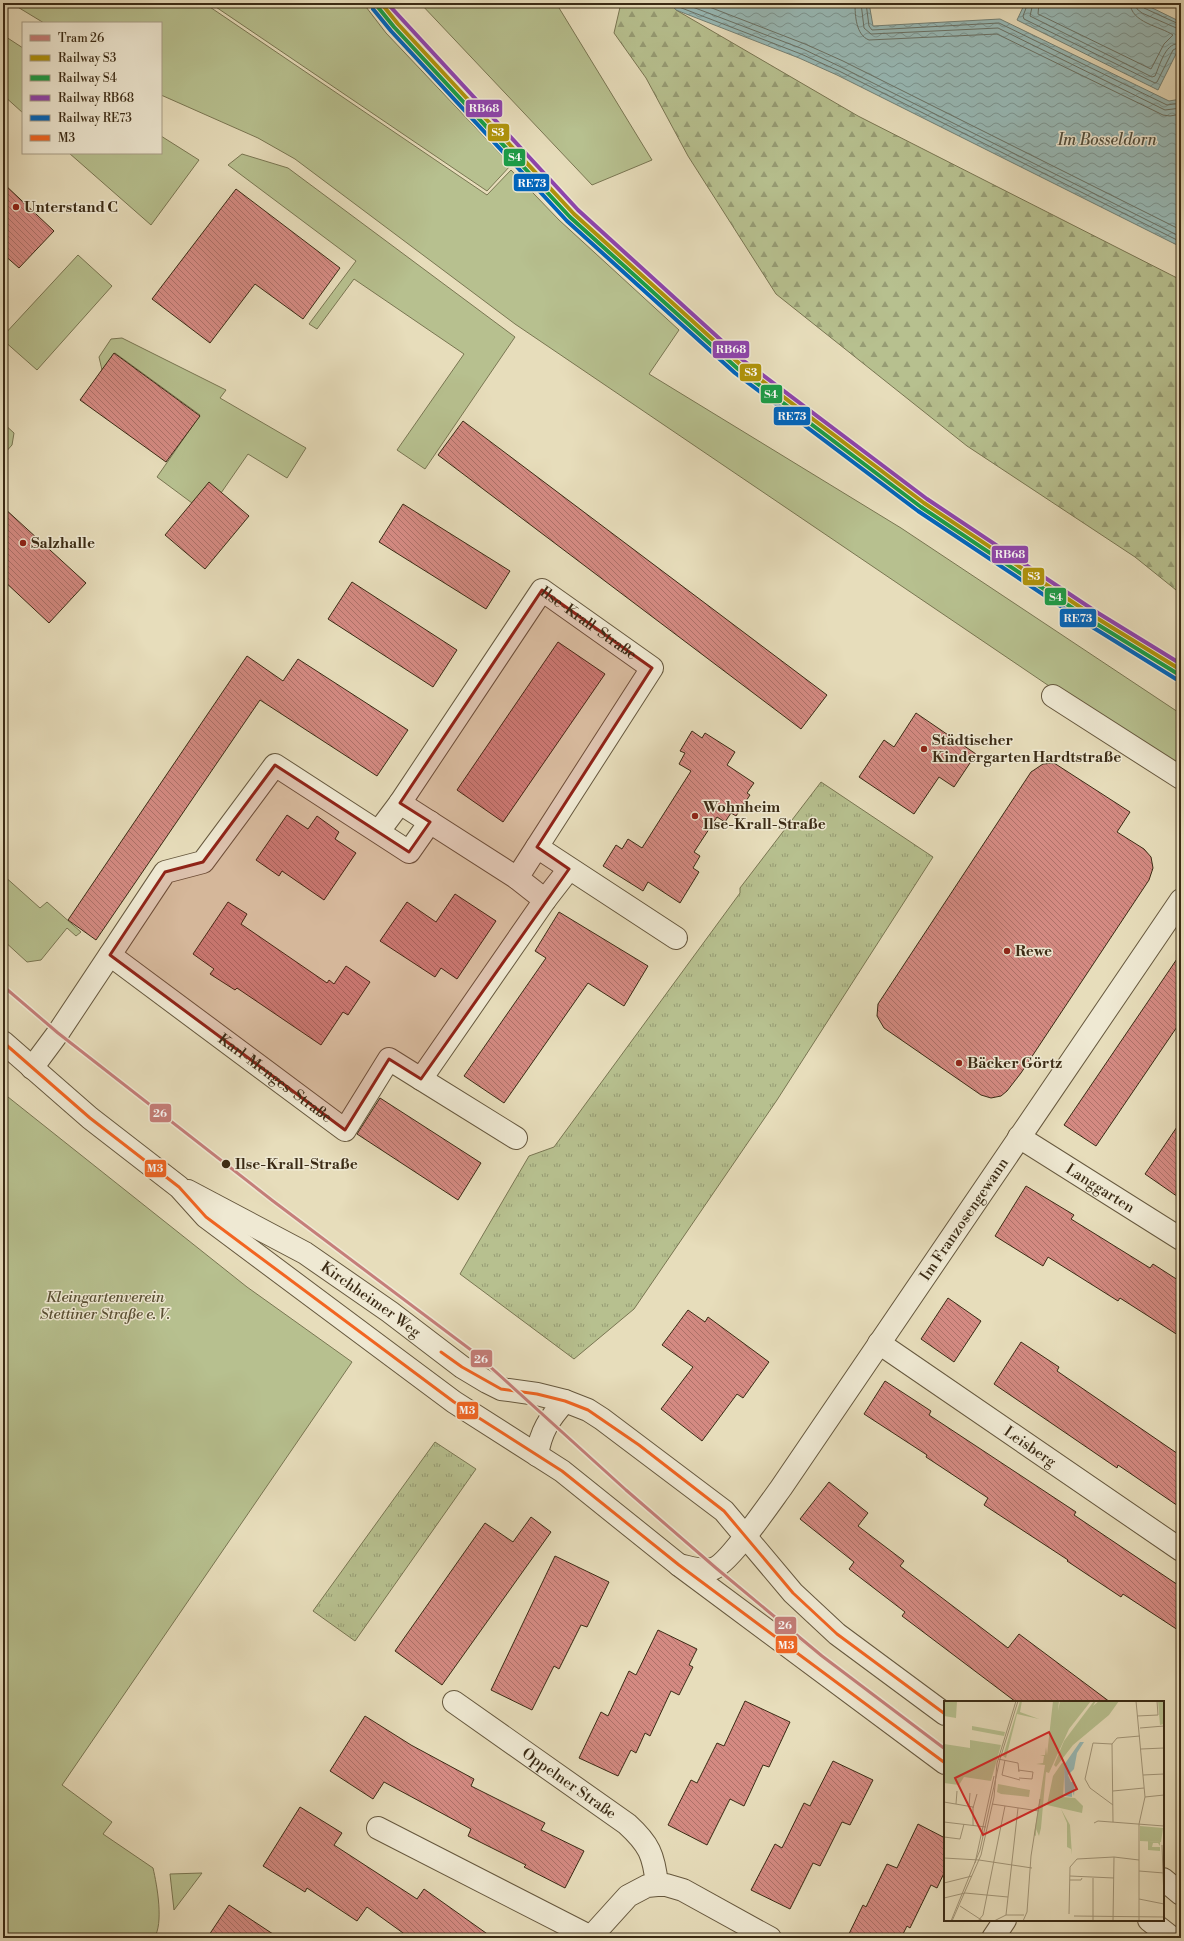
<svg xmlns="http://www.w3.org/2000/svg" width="1184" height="1941" font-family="'Libre Bodoni',serif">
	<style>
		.green { fill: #b7c08f; stroke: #797652 }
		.forest { fill: url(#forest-firs); stroke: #797652 }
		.park { fill: url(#park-tufts); stroke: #797652 }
		.water { fill: url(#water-waves); stroke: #738176 }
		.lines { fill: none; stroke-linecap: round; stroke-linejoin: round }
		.shore { stroke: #6a7266; stroke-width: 1 }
		.building { fill: url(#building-back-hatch); stroke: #3b2b15 }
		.minor-casing { stroke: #66583e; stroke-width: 24 }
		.tertiary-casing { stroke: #66583e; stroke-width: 24 }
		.minor { stroke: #efe9d3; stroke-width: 22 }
		.tertiary { stroke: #efe9d3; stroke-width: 22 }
		.bus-1-casing { stroke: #efe9d3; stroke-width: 6 }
		.bus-1 { stroke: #f26522; stroke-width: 3 }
		.rail-1-casing { stroke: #efe9d3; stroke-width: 7 }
		.rail-2-casing { stroke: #efe9d3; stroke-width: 7 }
		.rail-3-casing { stroke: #efe9d3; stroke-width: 7 }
		.rail-4-casing { stroke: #efe9d3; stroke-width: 7 }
		.rail-1 { stroke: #af930b; stroke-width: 4 }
		.rail-2 { stroke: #1a9d47; stroke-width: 4 }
		.rail-3 { stroke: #8e44ad; stroke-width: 4 }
		.rail-4 { stroke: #0065bd; stroke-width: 4 }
		.tram-1-casing { stroke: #efe9d3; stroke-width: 6 }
		.tram-1 { stroke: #c57e79; stroke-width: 3 }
		.marked { fill: #8f2418; fill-opacity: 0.2; stroke: #8f2418; stroke-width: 3; stroke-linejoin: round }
		.poi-dot { fill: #8f2418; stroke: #efe9d3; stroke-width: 1.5 }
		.stop-dot { fill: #3b2b15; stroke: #efe9d3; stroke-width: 1.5 }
		.labels { text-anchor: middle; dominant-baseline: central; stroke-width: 3; stroke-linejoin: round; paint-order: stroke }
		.poi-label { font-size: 15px; font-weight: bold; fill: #3b2b15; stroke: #efe9d3; text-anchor: start }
		.street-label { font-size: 15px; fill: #3b2b15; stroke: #efe9d3 }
		.stop-label { font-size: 15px; font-weight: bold; fill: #3b2b15; stroke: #efe9d3; text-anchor: start }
		.park-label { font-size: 15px; font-style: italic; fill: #5a5034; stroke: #efe9d3 }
		.water-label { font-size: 16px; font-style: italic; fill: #524f3e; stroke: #efe9d3 }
		.inset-road { fill: none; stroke: #a29679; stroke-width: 1 }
		.view { fill: #d62828; fill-opacity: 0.15; stroke: #d62828; stroke-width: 2 }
		.inset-edge { fill: none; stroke: #3b2b15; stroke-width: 2 }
		.line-badge { stroke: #efe9d3; stroke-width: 1.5 }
		.badge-label { font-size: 11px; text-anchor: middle; font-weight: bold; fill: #fff }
	</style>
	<defs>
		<pattern id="forest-firs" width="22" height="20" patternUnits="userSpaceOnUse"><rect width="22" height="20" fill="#b7c08f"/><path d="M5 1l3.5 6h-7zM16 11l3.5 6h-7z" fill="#969c74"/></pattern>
		<pattern id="park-tufts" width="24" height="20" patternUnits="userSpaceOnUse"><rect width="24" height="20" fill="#b7c08f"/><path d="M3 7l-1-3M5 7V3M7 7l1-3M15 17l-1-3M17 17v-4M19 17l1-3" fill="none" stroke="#969c74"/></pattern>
		<pattern id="water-waves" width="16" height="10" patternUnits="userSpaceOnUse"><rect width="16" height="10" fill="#98bab7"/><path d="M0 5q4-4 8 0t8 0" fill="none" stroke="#7d9794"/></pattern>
		<pattern id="building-back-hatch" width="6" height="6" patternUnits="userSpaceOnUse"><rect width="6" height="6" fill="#d48a82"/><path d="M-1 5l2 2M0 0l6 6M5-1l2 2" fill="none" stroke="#ad7169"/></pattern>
	</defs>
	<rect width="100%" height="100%" fill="#e7ddbb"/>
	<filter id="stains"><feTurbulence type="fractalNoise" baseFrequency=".005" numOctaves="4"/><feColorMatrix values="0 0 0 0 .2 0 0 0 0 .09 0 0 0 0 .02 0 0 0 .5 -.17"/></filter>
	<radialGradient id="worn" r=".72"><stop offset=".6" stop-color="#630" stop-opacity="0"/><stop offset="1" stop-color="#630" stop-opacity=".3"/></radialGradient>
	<g class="green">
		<polygon points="11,3 204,3 487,195 511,170 559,220 679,330 649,374 901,528 1181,714 1181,767 1055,690 515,324 295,159 258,138 161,95 161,23 44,23"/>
		<polygon points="210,3 363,3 386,33 511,165 487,191"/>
		<polygon points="420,3 556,3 652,160 592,185"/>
		<polygon points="3,35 23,48 23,113 3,95"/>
		<polygon points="161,136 199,160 151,225 69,153 161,153"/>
		<polygon points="242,154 288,168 515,337 425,469 397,450 464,354 354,279 317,329 309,324 356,261 228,165"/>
		<polygon points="78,255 112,286 37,370 3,340 3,336"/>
		<polygon points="122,338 226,390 220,398 306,448 287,478 248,454 221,493 192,503 157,477 200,415 115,353 102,370 99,357 111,339"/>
		<polygon points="3,423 14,433 12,445 3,455"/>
		<polygon points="3,875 40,908 47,902 81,932 76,936 67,928 41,960 27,962 3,940"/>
		<path d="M 3,1093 L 247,1287 L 352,1362 L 62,1785 L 112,1822 L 103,1834 L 153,1868 C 157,1885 164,1924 154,1938 L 3,1938 Z"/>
		<polygon points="202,1873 174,1910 170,1874"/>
	</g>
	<polygon class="forest" points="621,3 670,3 676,10 858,116 1181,280 1181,594 1135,557 967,446 776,294 688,156 646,78 614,33"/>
	<g class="park">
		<polygon points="821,782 933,857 777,1100 634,1309 574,1359 460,1274 529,1156 554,1147 740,893 740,888"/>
		<polygon points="435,1442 476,1469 355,1641 313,1611"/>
	</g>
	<g class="water">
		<polygon points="670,3 869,3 873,26 1000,19 1169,101 1181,99 1181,247 837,75 799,58 676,10"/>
		<polygon points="1025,3 1142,3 1181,22 1181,54 1177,52 1158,90 1017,20"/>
	</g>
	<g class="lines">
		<g class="shore">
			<polyline points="675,3 679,7 801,54 839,71 1181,242"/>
			<polyline points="682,3 803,49 841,67 1181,237"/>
			<polyline points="699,3 805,44 843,61 1181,230"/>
			<path d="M 855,3 C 855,16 856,35 869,40 L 997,34 L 1163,115 L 1170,116 L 1181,114"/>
			<polyline points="861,3 864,28 871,34 998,28 1165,110 1181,108"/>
			<polyline points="866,3 869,26 872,30 999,23 1167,105 1181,103"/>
			<polyline points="1028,3 1023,16 1024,19 1155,83 1157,82 1173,50 1177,48 1181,49"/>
			<path d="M 1033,3 L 1030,16 L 1152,77 L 1155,76 C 1160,65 1166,40 1181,44"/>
			<path d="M 1039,3 L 1038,14 L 1151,69 L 1164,44 L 1173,35 C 1160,26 1131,23 1130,3"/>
			<polyline points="1136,3 1137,9 1142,13 1181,30"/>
			<polyline points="1142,3 1144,8 1181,25"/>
		</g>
	</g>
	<g class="building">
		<polygon points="3,183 54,231 19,268 3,254"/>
		<polygon points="236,189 340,268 303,319 255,284 210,343 152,299"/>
		<polygon points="114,353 200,416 166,462 80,400"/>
		<polygon points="463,421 827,695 801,729 438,455"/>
		<polygon points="209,482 249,516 205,569 165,535"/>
		<polygon points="403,504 510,571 486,609 379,542"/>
		<polygon points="3,507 86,583 49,623 3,580"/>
		<polygon points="352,582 457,650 433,687 328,619"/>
		<polygon points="558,642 605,674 503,822 457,790"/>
		<polygon points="247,656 283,681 298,659 408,730 377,776 260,700 96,940 68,920"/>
		<polygon points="916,713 976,754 954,787 939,777 914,814 859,777 884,740 894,747"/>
		<polygon points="692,731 702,738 705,733 735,752 727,765 754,783 747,793 750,795 736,816 731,813 725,822 717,817 694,852 700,856 693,868 699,872 680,903 648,882 643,891 603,866 616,845 622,849 628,839 642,848 691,771 679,764 685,753 680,751"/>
		<polygon points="1054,763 1130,812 1117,832 1144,849 1151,857 1153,868 1149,880 1021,1073 1007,1091 1001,1096 991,1098 981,1095 884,1028 877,1016 878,1004 1031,772 1043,764"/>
		<polygon points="287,815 308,829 317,816 339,832 335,839 356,853 324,900 282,871 279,876 256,860"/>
		<polygon points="455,894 496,921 457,979 441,968 435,977 380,941 407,902 436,922"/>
		<polygon points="228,902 247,914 241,924 327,983 329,980 334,984 346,966 370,982 348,1015 343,1012 321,1045 237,988 235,990 210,974 214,969 193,954"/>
		<polygon points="559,912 648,966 624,1006 588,983 504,1103 464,1076 546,958 535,951"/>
		<polygon points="1181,953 1181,1021 1096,1146 1064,1125"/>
		<polygon points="380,1098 481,1163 458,1200 357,1134"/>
		<polygon points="1181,1121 1181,1199 1145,1174"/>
		<polygon points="1026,1186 1074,1215 1071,1219 1150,1268 1153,1264 1181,1282 1181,1337 1120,1298 1118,1301 1048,1257 1043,1266 995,1236"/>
		<polygon points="948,1298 981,1321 954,1362 921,1339"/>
		<polygon points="688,1310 705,1322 708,1317 769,1362 743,1398 737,1394 702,1441 661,1409 693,1367 662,1345"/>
		<polygon points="1021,1342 1059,1367 1057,1371 1181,1456 1181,1508 1118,1465 1117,1468 994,1384"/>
		<polygon points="885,1381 931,1411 929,1415 1076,1512 1074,1515 1181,1587 1181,1632 1123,1594 1121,1597 1067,1561 1068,1560 984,1505 988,1498 926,1457 927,1455 864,1414"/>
		<polygon points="829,1482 868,1513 858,1526 904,1561 900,1566 1008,1648 1019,1634 1110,1702 1016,1702 902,1616 905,1612 849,1569 854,1562 800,1519"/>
		<polygon points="531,1517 551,1532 442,1685 395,1651 485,1523 513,1542"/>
		<polygon points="555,1556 609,1582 587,1627 581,1625 559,1669 554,1666 532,1710 491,1690"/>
		<polygon points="658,1630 697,1649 689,1665 693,1667 679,1695 671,1691 650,1736 645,1733 636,1753 631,1750 618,1776 579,1758 601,1712 608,1716 629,1671 636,1675"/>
		<polygon points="745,1701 790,1722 769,1767 763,1765 744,1806 730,1799 707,1845 668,1825 691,1780 697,1783 717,1743 724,1746"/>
		<polygon points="365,1716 411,1745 474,1779 471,1786 545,1823 541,1830 584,1851 565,1888 524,1867 526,1865 468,1836 471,1829 384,1782 373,1799 330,1771"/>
		<polygon points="833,1761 873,1780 850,1825 842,1822 820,1866 813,1863 790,1909 751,1890 775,1844 782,1848 804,1803 810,1806"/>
		<polygon points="300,1807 342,1833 334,1845 417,1899 424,1889 493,1938 410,1938 367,1907 357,1921 307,1888 305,1892 263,1866"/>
		<polygon points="918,1824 945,1838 945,1871 937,1888 931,1885 910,1928 907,1926 901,1938 847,1938 863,1905 866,1907 887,1864 897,1868"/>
		<polygon points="229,1905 279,1938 207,1938"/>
	</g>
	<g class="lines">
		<g class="minor-casing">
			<g id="minor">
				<polyline points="1053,696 1181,778"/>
				<polyline points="400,803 517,878 545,900"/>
				<path id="s1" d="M 379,831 L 400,803 L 542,590 L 652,668 L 517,878"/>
				<polyline points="537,847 676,938"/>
				<path id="s2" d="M 110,955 L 345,1130 L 389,1059 L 421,1079 L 545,900 L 569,869"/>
				<polyline points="32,1068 58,1033 165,872 203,862 275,765 409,852 430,822"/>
				<polyline points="421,1079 516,1138"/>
				<path id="s3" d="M 1019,1137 L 1181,1239"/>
				<path id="s4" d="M 879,1343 L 1181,1550"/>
				<path d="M 537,1455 C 541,1431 549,1419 565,1401"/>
				<path id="s5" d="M 679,1565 C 689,1567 702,1572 712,1569 C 727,1566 770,1503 781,1488 L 1181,900"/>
				<path id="s6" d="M 454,1702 L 627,1824 C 649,1844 654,1855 657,1885"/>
				<polyline points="378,1828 591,1937"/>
				<polyline points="590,1938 628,1896 647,1886 657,1885 666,1885 683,1890 770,1938"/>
				<polyline points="993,1938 1005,1920"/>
			</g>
		</g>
		<g class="tertiary-casing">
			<g id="tertiary">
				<polyline points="3,1042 90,1118 179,1187 206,1217 454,1402 562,1471 679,1565 945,1763"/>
				<path id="s7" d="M 188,1191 L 305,1253 L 390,1312 L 462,1367 L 487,1382 L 501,1389 L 537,1394 L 565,1401 L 588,1410 L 602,1419 L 724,1511 L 793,1593 L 837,1634 L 945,1714"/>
				<polyline points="1163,1879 1181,1894"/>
				<polyline points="1149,1920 1172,1938"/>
			</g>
		</g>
		<use href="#minor" class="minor"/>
		<use href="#tertiary" class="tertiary"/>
		<g class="bus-1-casing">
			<g id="bus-1">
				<polyline points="3,1042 90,1118 179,1187 206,1217 454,1402 562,1471 679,1565 945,1763"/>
				<polyline points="441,1352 462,1367 501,1389 537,1394 565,1401 588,1410 639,1445 724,1511 793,1593 837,1634 945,1714"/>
			</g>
		</g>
		<use href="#bus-1" class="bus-1"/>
		<g class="rail-1-casing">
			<polyline id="rail-1" points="381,3 398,24 574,214 741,365 924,503 1095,617 1181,670"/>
		</g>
		<g class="rail-2-casing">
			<polyline id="rail-2" points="377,6 394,27 570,217 738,369 921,507 1092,621 1178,674"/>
		</g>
		<g class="rail-3-casing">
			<polyline id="rail-3" points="387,3 578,210 744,361 927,499 1098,613 1181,664"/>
		</g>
		<g class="rail-4-casing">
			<polyline id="rail-4" points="373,9 391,31 567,221 735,373 918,511 1089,625 1176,679"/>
		</g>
		<use href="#rail-1" class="rail-1"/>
		<use href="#rail-2" class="rail-2"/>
		<use href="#rail-3" class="rail-3"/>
		<use href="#rail-4" class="rail-4"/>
		<g class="tram-1-casing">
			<polyline id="tram-1" points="3,986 58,1033 273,1201 475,1353 626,1490 716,1568 822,1656 945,1749"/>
		</g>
		<use href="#tram-1" class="tram-1"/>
	</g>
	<path class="marked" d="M 542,590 L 652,668 L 537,847 L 569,869 L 421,1079 L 389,1059 L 345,1130 L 110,955 L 165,872 L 203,862 L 275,765 L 409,852 L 430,822 L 400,803 Z"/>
	<g class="poi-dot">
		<circle cx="16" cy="207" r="4"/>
		<circle cx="23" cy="543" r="4"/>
		<circle cx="924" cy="749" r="4"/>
		<circle cx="695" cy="816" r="4"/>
		<circle cx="1007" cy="951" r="4"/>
		<circle cx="959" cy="1063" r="4"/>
	</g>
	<circle class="stop-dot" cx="226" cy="1164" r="5"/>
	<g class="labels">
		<g class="poi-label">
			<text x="24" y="207">Unterstand C</text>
			<text x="31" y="543">Salzhalle</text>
			<text x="932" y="740">Städtischer<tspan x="932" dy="17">Kindergarten Hardtstraße</tspan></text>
			<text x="703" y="807">Wohnheim<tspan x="703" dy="17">Ilse-Krall-Straße</tspan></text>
			<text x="1015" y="951">Rewe</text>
			<text x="967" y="1063">Bäcker Görtz</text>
		</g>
		<g class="street-label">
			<text stroke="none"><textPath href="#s1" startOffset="348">Ilse-Krall-Straße</textPath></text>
			<text stroke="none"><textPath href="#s2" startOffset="206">Karl-Menges-Straße</textPath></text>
			<text stroke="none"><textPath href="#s3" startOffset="96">Langgarten</textPath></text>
			<text stroke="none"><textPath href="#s5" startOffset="466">Im Franzosengewann</textPath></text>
			<text stroke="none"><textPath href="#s7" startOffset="213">Kirchheimer Weg</textPath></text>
			<text stroke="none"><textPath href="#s4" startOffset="183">Leisberg</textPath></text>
			<text stroke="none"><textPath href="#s6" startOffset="141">Oppelner Straße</textPath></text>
		</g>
		<g class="stop-label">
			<text x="235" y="1164">Ilse-Krall-Straße</text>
		</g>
		<g class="park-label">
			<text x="105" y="1297">Kleingartenverein<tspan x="105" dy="17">Stettiner Straße e. V.</tspan></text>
		</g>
		<g class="water-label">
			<text x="1107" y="140">Im Bosseldorn</text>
		</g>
	</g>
	<g transform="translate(944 1701)">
		<rect width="220" height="220" fill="#e7ddbb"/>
		<path d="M 0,0 L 13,0 L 12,17 L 0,15 ZM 76,0 L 78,0 L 76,11 L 95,18 L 73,13 L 62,57 L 59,55 ZM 109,0 L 115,0 L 114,10 L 116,0 L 147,0 L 125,28 L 105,72 L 102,71 L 97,127 L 95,135 L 92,128 L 92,135 L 90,134 L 101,64 L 92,63 L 99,62 L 100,55 L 96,54 L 101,54 L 102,46 L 103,54 ZM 150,0 L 152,0 L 149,5 L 155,0 L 175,0 L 165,14 L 129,44 L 112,66 L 110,64 L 120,40 ZM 28,25 L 61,31 L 60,35 L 28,29 ZM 26,39 L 57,44 L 47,80 L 20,76 L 15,84 L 0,82 L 0,43 L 26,47 ZM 117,108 L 126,124 L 128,154 L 127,148 L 123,146 L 123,122 ZM 204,140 L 216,141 L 216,145 L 214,142 L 209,142 L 208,146 L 216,146 L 216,150 L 204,149 Z" fill="#b7c08f"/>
		<path d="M 121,61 L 119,96 L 131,97 L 139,105 L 138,112 L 103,104 L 109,75 L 118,62 Z" fill="#b7c08f"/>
		<path d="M 214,0 L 220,0 L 220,23 L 216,24 ZM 54,83 L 86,89 L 85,96 L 57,93 L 53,91 ZM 196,125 L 219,127 L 217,141 L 196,140 Z" fill="#b7c08f"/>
		<path d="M 136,41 L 140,41 L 133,52 L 130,68 L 124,74 L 127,81 L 131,81 L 130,95 L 128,89 L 128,96 L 121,95 L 120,64 Z" fill="#98bab7"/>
		<path class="inset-road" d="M 192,0 L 201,96 L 195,123 L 195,220M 193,15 L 214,14 L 213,0M 196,27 L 220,25M 168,43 L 149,42 L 141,78 L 146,87 L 169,104M 168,43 L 169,121M 168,43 L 173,37 L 196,35M 197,48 L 220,47M 54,58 L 74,62 L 75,71M 61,59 L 58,74 L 76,79M 74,69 L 89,71 L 88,78 L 75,77M 199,74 L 220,73M 169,90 L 200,87M 201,96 L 220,94M 0,101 L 29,106 L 29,124M 12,103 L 13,90M 48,103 L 95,110M 25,105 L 26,92M 29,107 L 33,93M 0,121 L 42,126M 150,122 L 154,120 L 220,125M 0,136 L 16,138 L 20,123M 218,144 L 220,198M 0,157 L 35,159 L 88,167M 31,162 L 50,75M 195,170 L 220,172M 126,175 L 170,177M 126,179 L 137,179 L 138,177M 0,182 L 28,175M 0,197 L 21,192 L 64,196M 195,198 L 220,203M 16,205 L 39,220M 125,213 L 126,166 L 133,158 L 170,156 L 195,159M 62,214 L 74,107M 130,215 L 220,216M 7,220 L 36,149 L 56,58 L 74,0M 8,220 L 37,154 L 50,96 L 53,62 L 72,0M 34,220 L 39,214 L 61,105M 50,220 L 62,214 L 80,214M 79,220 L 83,211 L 87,155 L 96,98M 149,220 L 149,177M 169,220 L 170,156"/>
		<path class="view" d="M 105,31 L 133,88 L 39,134 L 11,77 Z"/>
		<rect width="220" height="220" class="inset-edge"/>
	</g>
	<g class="line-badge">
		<rect x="465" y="99" width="38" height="19" rx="4" fill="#8e44ad"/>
		<rect x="487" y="123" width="23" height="19" rx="4" fill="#af930b"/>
		<rect x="503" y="148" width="23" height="19" rx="4" fill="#1a9d47"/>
		<rect x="513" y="173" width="37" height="19" rx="4" fill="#0065bd"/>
		<rect x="712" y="340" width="38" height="19" rx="4" fill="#8e44ad"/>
		<rect x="739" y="363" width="23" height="19" rx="4" fill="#af930b"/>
		<rect x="760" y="384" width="23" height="20" rx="4" fill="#1a9d47"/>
		<rect x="773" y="406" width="38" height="20" rx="4" fill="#0065bd"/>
		<rect x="991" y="545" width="38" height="19" rx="4" fill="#8e44ad"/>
		<rect x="1022" y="567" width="23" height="19" rx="4" fill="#af930b"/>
		<rect x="1044" y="587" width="23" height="19" rx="4" fill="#1a9d47"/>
		<rect x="1059" y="608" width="38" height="20" rx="4" fill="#0065bd"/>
		<rect x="149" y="1103" width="23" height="20" rx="4" fill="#c57e79"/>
		<rect x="144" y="1159" width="23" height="19" rx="4" fill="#f26522"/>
		<rect x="470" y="1349" width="23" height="19" rx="4" fill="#c57e79"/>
		<rect x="456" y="1401" width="23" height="19" rx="4" fill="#f26522"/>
		<rect x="774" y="1616" width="23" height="19" rx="4" fill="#c57e79"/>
		<rect x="775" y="1635" width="23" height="19" rx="4" fill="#f26522"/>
	</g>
	<g class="badge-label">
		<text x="484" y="112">RB68</text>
		<text x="498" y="136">S3</text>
		<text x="515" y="161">S4</text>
		<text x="532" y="187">RE73</text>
		<text x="731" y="353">RB68</text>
		<text x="751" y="376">S3</text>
		<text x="771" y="398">S4</text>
		<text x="792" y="420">RE73</text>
		<text x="1010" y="558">RB68</text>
		<text x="1034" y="580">S3</text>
		<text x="1056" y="601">S4</text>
		<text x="1078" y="622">RE73</text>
		<text x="160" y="1117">26</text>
		<text x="155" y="1172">M3</text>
		<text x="481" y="1363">26</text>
		<text x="467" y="1414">M3</text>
		<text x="785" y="1629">26</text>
		<text x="786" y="1649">M3</text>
	</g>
	<rect width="1184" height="1941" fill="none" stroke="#e7ddbb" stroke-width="16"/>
	<rect x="4" y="4" width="1176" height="1933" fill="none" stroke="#3b2b15" stroke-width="2"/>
	<rect x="8" y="8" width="1168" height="1925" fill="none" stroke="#3b2b15"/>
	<rect x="22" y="22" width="140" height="132" fill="#efe9d3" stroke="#a79d87"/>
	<rect x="30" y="35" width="20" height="6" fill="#c57e79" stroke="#a79d87"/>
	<text x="58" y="42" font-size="12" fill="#3b2b15">Tram 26</text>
	<rect x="30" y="55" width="20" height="6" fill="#af930b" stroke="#a79d87"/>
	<text x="58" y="62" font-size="12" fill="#3b2b15">Railway S3</text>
	<rect x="30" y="75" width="20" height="6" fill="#1a9d47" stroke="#a79d87"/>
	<text x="58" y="82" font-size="12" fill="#3b2b15">Railway S4</text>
	<rect x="30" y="95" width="20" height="6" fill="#8e44ad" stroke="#a79d87"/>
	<text x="58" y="102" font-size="12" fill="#3b2b15">Railway RB68</text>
	<rect x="30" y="115" width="20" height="6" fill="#0065bd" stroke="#a79d87"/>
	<text x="58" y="122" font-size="12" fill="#3b2b15">Railway RE73</text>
	<rect x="30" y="135" width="20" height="6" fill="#f26522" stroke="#a79d87"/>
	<text x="58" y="142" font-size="12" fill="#3b2b15">M3</text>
	<rect width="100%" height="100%" filter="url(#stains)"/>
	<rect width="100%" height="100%" fill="url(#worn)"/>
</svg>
